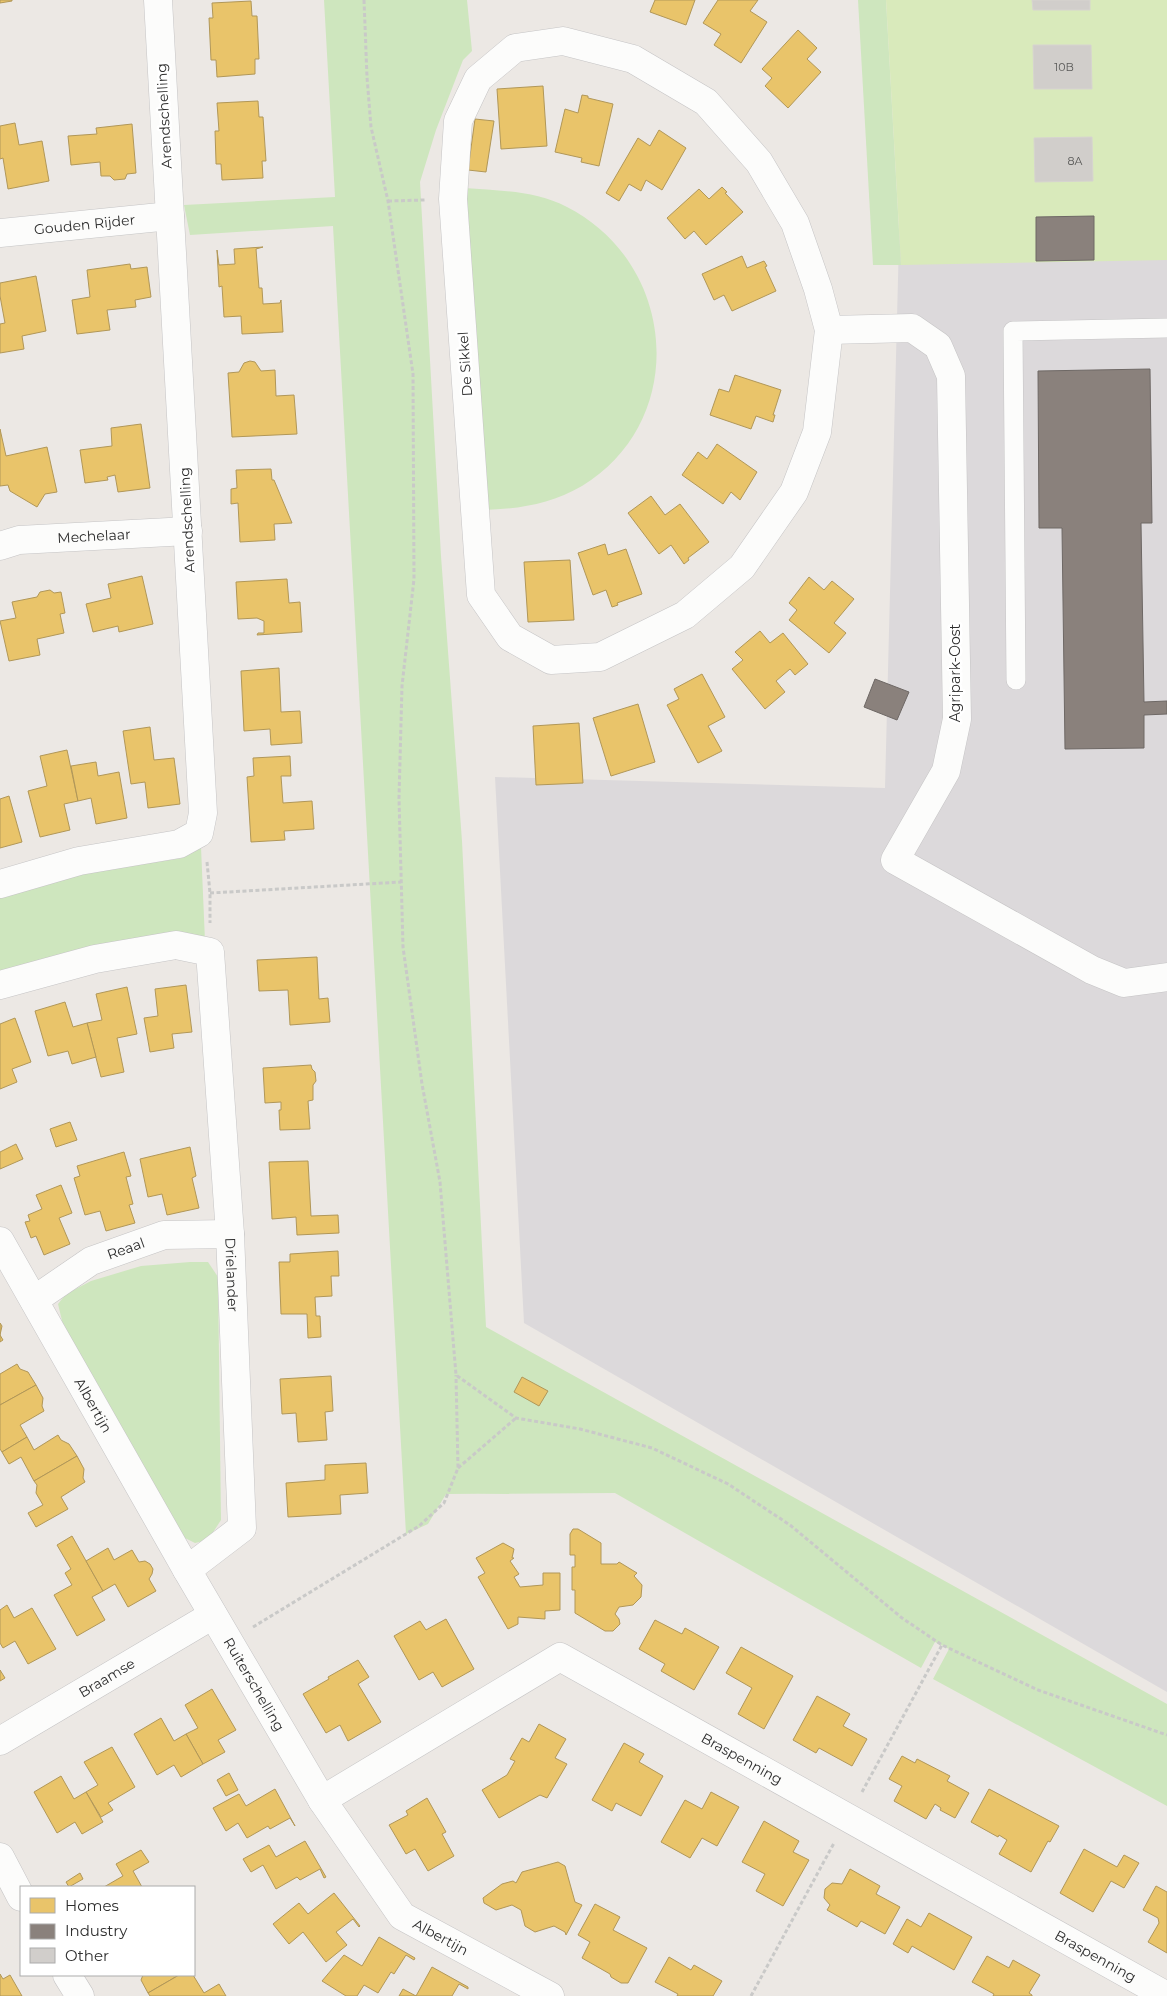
<svg xmlns="http://www.w3.org/2000/svg" width="1167" height="1996" font-family="Montserrat,sans-serif">
	<style>
		.industrial { fill: #dcd9db }
		.green { fill: #cee6be }
		.pitch { fill: #d9eabb }
		.homes { fill: #e9c46a; stroke: #b19758 }
		.industry { fill: #8a817c; stroke: #6e6865 }
		.building { fill: #d1cecb; stroke: #d7d4d0 }
		.lines { fill: none; stroke-linecap: round; stroke-linejoin: round }
		.lane-casing { stroke: #c5c4c5; stroke-width: 20 }
		.street-casing { stroke: #c5c4c5; stroke-width: 29 }
		.path { stroke: #c9c9c8; stroke-width: 3; stroke-dasharray: 4 2.5; stroke-linecap: butt }
		.lane { stroke: #fcfcfb; stroke-width: 19 }
		.street { stroke: #fcfcfb; stroke-width: 28 }
		.labels { text-anchor: middle; dominant-baseline: central; stroke-width: 5; stroke-linejoin: round; paint-order: stroke }
		.number-label { font-size: 11px; fill: #585857 }
		.street-label { font-size: 14px; fill: #2e2e2e; stroke: #fff }
	</style>
	<rect width="100%" height="100%" fill="#ece8e4"/>
	<polygon class="industrial" points="900,201 1167,206 1167,1692 524,1323 495,777 885,788"/>
	<g class="green">
		<polygon points="324,0 467,0 472,51 463,60 436,130 420,182 441,556 462,841 486,1327 1167,1704 1167,1806 933,1679 949,1649 935,1642 921,1668 615,1493 446,1494 428,1524 406,1534 333,226 190,235 184,205 335,197"/>
		<polygon points="858,0 886,0 901,265 873,265"/>
		<path d="M 464,188 C 499,191 535,190 567,207 C 677,263 690,420 582,486 C 551,504 519,509 484,510 Z"/>
		<polygon points="201,847 205,941 0,977 0,896 68,876 182,858"/>
		<polygon points="190,1262 208,1262 218,1277 221,1520 208,1540 195,1543 183,1537 64,1329 58,1304 66,1294 91,1281 141,1266"/>
	</g>
	<polygon class="pitch" points="886,0 1167,0 1167,260 901,265"/>
	<g class="homes">
		<polygon points="0,0 12,0 12,1 0,3"/>
		<polygon points="655,0 695,0 686,25 650,12"/>
		<polygon points="718,0 758,0 750,11 767,22 741,63 714,45 721,34 703,23"/>
		<polygon points="251,1 252,16 257,16 259,59 255,59 255,74 217,77 216,60 211,60 209,18 213,18 212,3"/>
		<polygon points="798,30 817,48 807,59 821,72 788,108 765,86 772,78 762,69"/>
		<polygon points="543,86 547,146 501,149 497,89"/>
		<polygon points="582,95 588,96 588,98 613,104 599,166 581,162 582,158 555,152 565,109 578,113"/>
		<polygon points="258,101 259,117 263,117 266,161 262,161 263,178 222,180 221,164 216,164 216,162 215,131 219,131 217,103"/>
		<polygon points="475,119 494,121 486,172 468,170"/>
		<polygon points="15,123 19,145 42,141 49,181 8,189 3,158 0,159 0,126"/>
		<polygon points="132,124 136,173 127,174 125,179 114,180 110,176 101,176 100,162 71,165 68,136 97,134 96,128"/>
		<polygon points="659,130 686,148 662,190 646,180 641,191 629,184 619,201 606,193 638,138 650,146"/>
		<polygon points="722,187 727,192 725,193 743,212 706,245 694,231 685,239 667,218 699,189 709,199"/>
		<polygon points="263,247 256,249 259,288 262,288 263,304 280,303 281,300 283,332 242,334 241,316 224,317 222,286 219,287 217,250 219,265 235,264 234,249"/>
		<polygon points="742,256 747,268 764,261 767,266 765,267 776,291 732,311 724,295 714,300 702,274"/>
		<polygon points="130,264 131,269 147,267 151,297 135,300 136,307 107,310 110,330 77,334 72,300 90,297 87,270"/>
		<polygon points="36,276 46,331 22,336 24,349 0,353 0,324 5,323 0,296 0,283"/>
		<polygon points="250,361 255,362 261,371 275,370 276,396 294,395 297,434 232,437 228,373 239,372 244,363"/>
		<polygon points="735,375 781,390 773,415 775,415 773,422 756,416 751,429 710,415 719,389 729,392"/>
		<polygon points="141,424 150,488 118,492 115,475 107,477 108,480 85,483 80,450 112,446 111,428"/>
		<polygon points="0,429 6,456 47,447 57,492 45,494 37,507 10,491 8,485 0,486"/>
		<polygon points="717,444 757,472 740,500 731,492 723,504 682,475 698,452 707,459"/>
		<polygon points="271,469 272,480 274,480 292,523 274,524 275,540 240,542 238,503 231,504 231,489 237,488 236,470"/>
		<polygon points="651,496 665,515 680,504 709,542 688,558 689,560 684,564 671,545 659,554 628,513"/>
		<polygon points="605,544 608,555 626,549 642,594 617,603 618,605 612,607 606,590 593,595 578,553"/>
		<polygon points="570,560 574,620 528,622 524,562"/>
		<polygon points="142,576 153,624 119,632 118,626 93,632 86,604 111,598 108,584"/>
		<polygon points="809,577 824,590 832,581 854,599 834,623 846,633 829,653 789,620 797,610 789,603"/>
		<polygon points="287,579 289,603 300,602 302,632 257,635 258,633 264,633 264,621 257,618 238,619 236,582"/>
		<polygon points="50,590 54,593 61,592 65,613 60,614 64,633 37,639 40,655 9,661 0,621 16,618 12,602 37,597 40,592"/>
		<polygon points="760,631 770,643 783,633 808,664 795,675 790,669 776,681 785,692 765,709 732,669 743,660 735,652"/>
		<polygon points="279,668 281,712 300,711 302,743 271,745 270,729 244,731 241,671"/>
		<polygon points="702,674 725,717 708,726 722,751 698,763 667,705 679,699 674,689"/>
		<polygon points="638,704 655,762 611,776 593,718"/>
		<polygon points="579,723 583,783 536,785 533,726"/>
		<polygon points="150,727 154,760 174,758 180,804 148,808 145,782 131,784 123,731"/>
		<polygon points="67,750 78,801 64,804 70,830 40,837 28,791 47,786 40,756"/>
		<polygon points="290,756 291,776 281,776 283,803 312,801 314,829 284,831 285,840 251,842 247,777 254,776 253,758"/>
		<polygon points="96,762 98,776 119,772 127,818 96,824 91,798 78,801 71,766"/>
		<polygon points="9,796 22,842 0,848 0,799"/>
		<polygon points="317,957 319,999 328,998 330,1022 290,1025 288,990 259,991 257,960"/>
		<polygon points="186,985 192,1032 172,1034 174,1048 150,1052 144,1018 158,1016 155,989"/>
		<polygon points="127,987 137,1034 117,1038 124,1072 101,1077 87,1023 102,1020 96,994"/>
		<polygon points="65,1002 73,1027 87,1023 96,1057 72,1064 68,1051 48,1056 35,1011"/>
		<polygon points="15,1018 31,1062 12,1069 17,1082 0,1089 0,1024"/>
		<polygon points="311,1065 312,1069 315,1072 316,1081 313,1085 313,1100 308,1101 310,1129 280,1130 279,1110 281,1110 281,1102 265,1103 263,1068"/>
		<polygon points="70,1122 77,1140 56,1147 50,1129"/>
		<polygon points="16,1144 23,1159 0,1169 0,1152"/>
		<polygon points="190,1147 196,1176 192,1178 199,1208 167,1215 162,1194 148,1197 140,1159"/>
		<polygon points="124,1152 131,1176 126,1177 133,1204 129,1205 135,1223 106,1231 100,1211 85,1215 74,1178 80,1176 77,1166"/>
		<polygon points="308,1161 311,1216 338,1215 339,1233 297,1235 296,1217 272,1219 269,1162"/>
		<polygon points="61,1185 72,1213 59,1218 70,1244 44,1255 36,1236 31,1238 25,1222 30,1221 28,1215 42,1209 36,1195"/>
		<polygon points="338,1251 339,1276 331,1276 332,1296 315,1297 316,1316 320,1316 321,1337 308,1338 307,1314 281,1314 279,1262 290,1262 290,1254"/>
		<polygon points="0,1323 2,1326 0,1335 3,1340 0,1342"/>
		<polygon points="17,1364 20,1369 28,1372 36,1385 0,1405 0,1374"/>
		<polygon points="331,1376 333,1411 325,1412 327,1440 298,1442 296,1413 282,1414 280,1379"/>
		<polygon points="522,1377 548,1391 539,1406 514,1392"/>
		<polygon points="36,1385 43,1398 42,1406 44,1411 20,1425 27,1437 2,1452 0,1449 0,1405"/>
		<polygon points="58,1435 61,1440 69,1444 77,1456 34,1481 21,1457 9,1464 2,1452 27,1437 34,1450"/>
		<polygon points="77,1456 84,1469 83,1478 85,1482 61,1497 68,1509 36,1527 28,1513 43,1505 36,1493 37,1485 34,1481"/>
		<polygon points="366,1463 368,1493 340,1495 341,1514 288,1517 286,1483 325,1480 325,1465"/>
		<polygon points="573,1529 578,1529 601,1543 601,1564 617,1564 619,1562 637,1573 634,1576 642,1585 641,1597 633,1605 619,1607 615,1614 619,1619 620,1624 613,1631 605,1631 575,1613 575,1590 572,1590 572,1567 575,1567 575,1555 570,1555 570,1534"/>
		<polygon points="72,1536 103,1591 92,1597 105,1620 77,1636 54,1595 72,1585 65,1573 71,1569 57,1545"/>
		<polygon points="503,1543 514,1549 512,1558 514,1558 510,1561 519,1574 514,1577 520,1587 543,1585 543,1573 560,1573 560,1610 545,1611 545,1619 518,1617 518,1624 508,1629 478,1577 485,1573 476,1558"/>
		<polygon points="108,1548 114,1560 132,1550 139,1562 145,1561 150,1564 153,1569 152,1574 149,1579 156,1591 128,1607 115,1584 103,1591 86,1561"/>
		<polygon points="7,1605 14,1618 32,1608 56,1649 28,1664 15,1641 3,1648 0,1643 0,1610"/>
		<polygon points="446,1619 474,1669 442,1687 433,1672 419,1680 394,1636 420,1621 426,1630"/>
		<polygon points="655,1620 682,1634 685,1628 719,1647 694,1690 661,1671 665,1664 639,1649"/>
		<polygon points="741,1647 793,1676 764,1729 738,1714 752,1688 726,1673"/>
		<polygon points="358,1660 369,1677 358,1684 381,1722 348,1741 340,1725 326,1733 303,1694 329,1679 328,1677"/>
		<polygon points="0,1670 5,1678 0,1681"/>
		<polygon points="212,1689 236,1730 218,1740 225,1752 203,1764 186,1734 198,1728 185,1705"/>
		<polygon points="817,1696 850,1714 843,1726 867,1739 852,1766 819,1748 816,1753 793,1740"/>
		<polygon points="161,1718 174,1741 186,1734 203,1764 181,1777 174,1765 157,1775 134,1734"/>
		<polygon points="539,1724 566,1739 555,1758 567,1764 547,1798 540,1795 499,1818 482,1790 507,1775 515,1761 510,1759 522,1738 529,1742"/>
		<polygon points="624,1743 644,1754 639,1762 663,1776 641,1816 616,1803 612,1811 592,1800"/>
		<polygon points="112,1747 135,1787 108,1803 113,1810 101,1817 86,1792 98,1785 84,1762"/>
		<polygon points="902,1756 915,1763 917,1759 950,1776 947,1781 969,1793 955,1818 940,1810 941,1808 935,1804 926,1819 894,1801 902,1786 889,1779"/>
		<polygon points="229,1773 238,1790 226,1796 217,1780"/>
		<polygon points="61,1776 74,1799 86,1792 103,1822 82,1834 75,1822 57,1833 34,1792"/>
		<polygon points="275,1789 295,1826 290,1818 270,1829 268,1826 247,1838 238,1823 226,1831 213,1808 239,1794 246,1806"/>
		<polygon points="989,1789 1059,1826 1050,1842 1048,1841 1031,1872 999,1854 1007,1840 999,1835 998,1837 971,1822"/>
		<polygon points="711,1792 739,1807 717,1846 702,1838 690,1858 661,1842 685,1800 702,1809"/>
		<polygon points="427,1798 446,1832 442,1834 454,1856 428,1871 415,1849 406,1854 389,1825 408,1815 406,1811"/>
		<polygon points="764,1821 799,1841 793,1852 809,1860 783,1906 756,1891 765,1874 742,1862"/>
		<polygon points="305,1841 326,1877 324,1878 320,1869 300,1880 297,1877 276,1889 263,1865 251,1872 243,1859 269,1845 276,1857"/>
		<polygon points="1084,1849 1117,1867 1124,1855 1139,1863 1124,1888 1111,1881 1093,1912 1060,1893"/>
		<polygon points="141,1850 149,1862 133,1871 142,1887 104,1887 123,1876 116,1864"/>
		<polygon points="558,1862 565,1866 575,1902 582,1905 566,1935 565,1932 554,1926 535,1932 525,1926 521,1910 512,1905 496,1910 484,1903 483,1898 502,1884 513,1881 516,1883 522,1872"/>
		<polygon points="850,1869 880,1886 876,1894 900,1907 885,1934 861,1921 857,1927 827,1910 830,1905 824,1898 825,1889 832,1883 842,1884"/>
		<polygon points="80,1873 83,1879 69,1887 66,1882"/>
		<polygon points="1156,1886 1167,1892 1167,1953 1148,1942 1159,1923 1158,1918 1143,1910"/>
		<polygon points="334,1893 360,1926 359,1927 353,1919 336,1932 347,1945 326,1962 303,1932 289,1944 273,1924 299,1903 308,1914"/>
		<polygon points="595,1904 620,1917 613,1930 647,1948 628,1983 621,1983 611,1977 610,1974 582,1958 590,1942 578,1935"/>
		<polygon points="929,1913 972,1937 954,1970 912,1946 908,1953 893,1944 907,1919 921,1927"/>
		<polygon points="379,1937 415,1958 414,1960 406,1955 394,1974 391,1972 378,1993 364,1985 357,1996 346,1996 322,1981 344,1955 362,1966"/>
		<polygon points="987,1956 1009,1968 1013,1960 1040,1975 1029,1993 1032,1995 1032,1996 993,1996 994,1994 972,1982"/>
		<polygon points="669,1957 691,1970 694,1965 722,1981 713,1996 677,1996 678,1994 655,1982"/>
		<polygon points="432,1967 468,1987 468,1989 459,1984 452,1996 399,1996 403,1989 416,1996"/>
		<polygon points="0,1974 3,1979 10,1975 22,1996 0,1996"/>
		<polygon points="143,1975 179,1975 148,1993 141,1980"/>
		<polygon points="179,1975 193,1975 204,1993 219,1984 226,1996 150,1996 148,1993"/>
	</g>
	<g class="industry">
		<polygon points="1094,216 1094,260 1036,261 1036,217"/>
		<polygon points="1150,369 1152,523 1141,523 1144,702 1167,701 1167,714 1144,715 1144,748 1065,749 1062,528 1039,528 1038,371"/>
		<polygon points="875,679 909,692 897,720 864,707"/>
	</g>
	<g class="building">
		<polygon points="1032,0 1090,0 1090,10 1033,10"/>
		<polygon points="1033,45 1091,45 1092,89 1034,89"/>
		<polygon points="1092,137 1093,181 1035,182 1034,138"/>
	</g>
	<g class="lines">
		<g class="lane-casing">
			<polyline id="lane" points="1016,680 1013,331 1167,328"/>
		</g>
		<g class="street-casing">
			<g id="street">
				<polygon points="563,41 633,59 706,102 759,162 795,223 818,289 829,330 817,432 794,492 742,567 685,615 600,657 551,660 510,637 481,595 453,199 458,121 478,79 515,48"/>
				<path id="s1" d="M 0,233 L 170,216"/>
				<polyline points="829,330 912,328 938,346 951,376 957,719 946,771 895,860 1092,970 1124,983 1167,977"/>
				<path id="s2" d="M 0,546 L 19,540 L 188,531"/>
				<polyline points="0,884 79,861 179,844 199,833 203,813 158,0"/>
				<path id="s3" d="M 0,985 L 95,959 L 176,945 L 210,952 L 230,1234 L 242,1528 L 187,1570"/>
				<path id="s4" d="M 0,1241 L 187,1570 L 322,1800 L 402,1916 L 550,1996"/>
				<path id="s5" d="M 34,1300 L 91,1261 L 164,1235 L 230,1234"/>
				<path id="s6" d="M 0,1741 L 213,1615"/>
				<path id="s7" d="M 322,1800 L 560,1657 L 1167,1996"/>
				<polyline points="0,1857 21,1897"/>
				<polyline points="67,1975 80,1996"/>
			</g>
		</g>
		<g class="path">
			<polyline points="364,0 367,77 371,127 388,201 413,374 414,579 402,686 399,798 403,947 422,1084 440,1182 456,1375 516,1418 580,1429 652,1448 728,1484 790,1525 902,1618 942,1645 1038,1690 1167,1735"/>
			<polyline points="388,201 425,200"/>
			<polyline points="207,862 210,893 210,923"/>
			<polyline points="210,893 401,882"/>
			<polyline points="458,1468 516,1418"/>
			<polyline points="253,1627 419,1526 444,1503 458,1468 456,1375"/>
			<polyline points="862,1792 942,1645"/>
			<polyline points="751,1996 834,1843"/>
		</g>
		<use href="#lane" class="lane"/>
		<use href="#street" class="street"/>
	</g>
	<g class="labels">
		<g class="number-label">
			<text x="1064" y="67">10B</text>
			<text x="1075" y="161">8A</text>
		</g>
		<g class="street-label">
			<text transform="translate(164 116) rotate(-93)">Arendschelling</text>
			<text stroke="none"><textPath href="#s1" startOffset="85">Gouden Rijder</textPath></text>
			<text transform="translate(465 364) rotate(-94)">De Sikkel</text>
			<text transform="translate(187 520) rotate(-93)">Arendschelling</text>
			<text stroke="none"><textPath href="#s2" startOffset="95">Mechelaar</textPath></text>
			<text transform="translate(955 673) rotate(-90)">Agripark-Oost</text>
			<text stroke="none"><textPath href="#s5" startOffset="106">Reaal</textPath></text>
			<text stroke="none"><textPath href="#s3" startOffset="539">Drielander</textPath></text>
			<text stroke="none"><textPath href="#s4" startOffset="189">Albertijn</textPath></text>
			<text stroke="none"><textPath href="#s6" startOffset="124">Braamse</textPath></text>
			<text stroke="none"><textPath href="#s4" startOffset="511">Ruiterschelling</textPath></text>
			<text stroke="none"><textPath href="#s7" startOffset="486">Braspenning</textPath></text>
			<text stroke="none"><textPath href="#s4" startOffset="830">Albertijn</textPath></text>
			<text stroke="none"><textPath href="#s7" startOffset="891">Braspenning</textPath></text>
		</g>
	</g>
	<rect x="20" y="1886" width="175" height="90" fill="#ffffff" stroke="#ababab"/>
	<rect x="30" y="1898" width="25" height="15" fill="#e9c46a" stroke="#ababab"/>
	<text x="65" y="1911" font-size="15" fill="#2e2e2e">Homes</text>
	<rect x="30" y="1924" width="25" height="15" fill="#8a817c" stroke="#ababab"/>
	<text x="65" y="1936" font-size="15" fill="#2e2e2e">Industry</text>
	<rect x="30" y="1948" width="25" height="15" fill="#d1cecb" stroke="#ababab"/>
	<text x="65" y="1961" font-size="15" fill="#2e2e2e">Other</text>
</svg>
